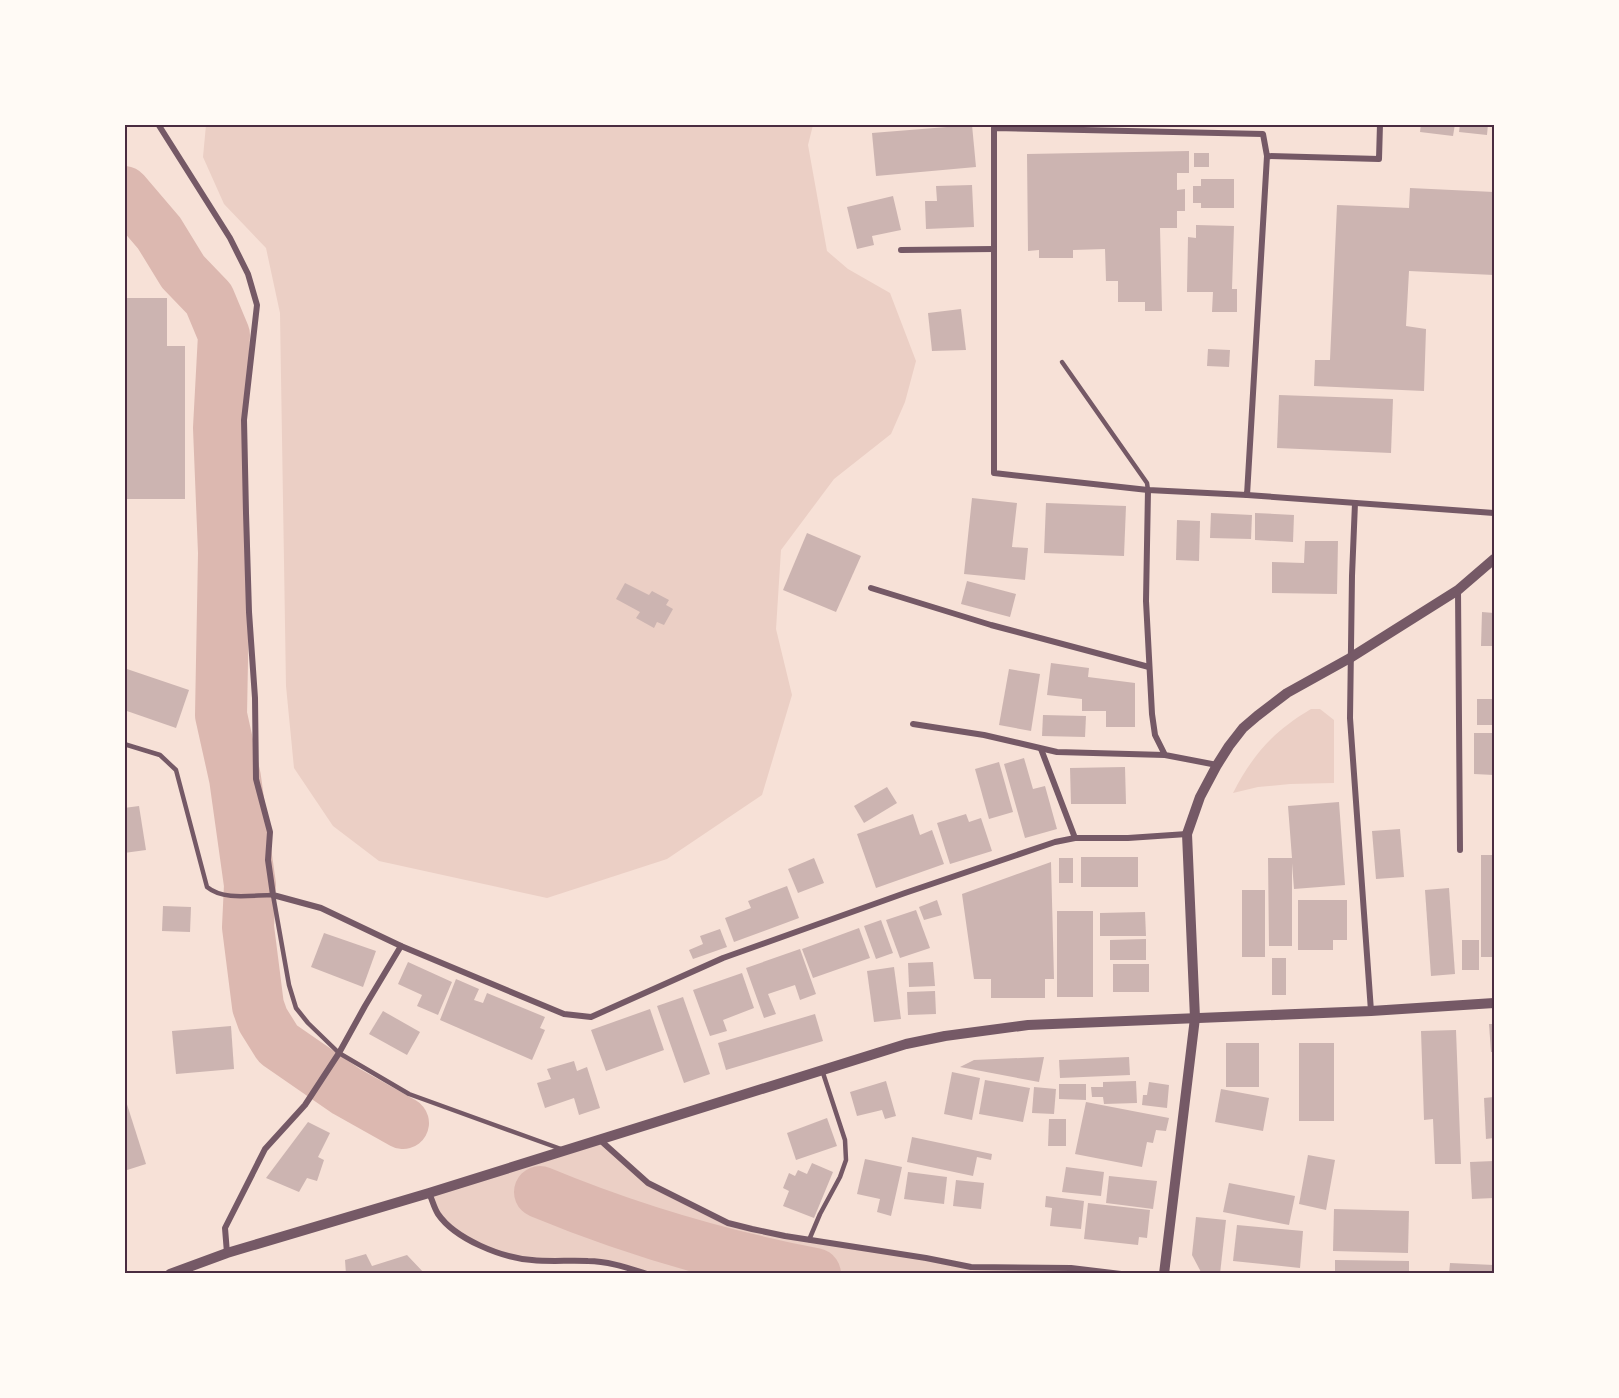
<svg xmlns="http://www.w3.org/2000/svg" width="1619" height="1398" font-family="Arial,sans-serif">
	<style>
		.green { fill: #ebcfc5 }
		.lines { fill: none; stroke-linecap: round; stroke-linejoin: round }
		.river { stroke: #dcb8b0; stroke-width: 52 }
		.building { fill: #ccb4b1 }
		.service { stroke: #755966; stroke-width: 4.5 }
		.minor { stroke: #755966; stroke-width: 6 }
		.tertiary { stroke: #755966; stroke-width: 10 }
		.neatline { fill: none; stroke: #4a2c40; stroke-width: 2 }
	</style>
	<rect width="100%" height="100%" fill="#f7e1d7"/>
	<g class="green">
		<polygon points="206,125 813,125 808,145 827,251 848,269 890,293 916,361 905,402 891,434 834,479 781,550 776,629 792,695 762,795 667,859 547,898 379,861 333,826 294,768 286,686 280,313 266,248 224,204 203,157"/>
		<path d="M 1311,709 L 1320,709 L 1334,720 L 1334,783 L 1290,784 L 1258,787 L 1233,793 C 1253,754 1274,731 1311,709 Z"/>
		<polygon points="600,1139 648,1183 728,1223 971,1267 1071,1268 1121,1273 647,1274 605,1263 513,1257 464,1238 438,1213 429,1193"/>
	</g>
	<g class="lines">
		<g class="river">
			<polyline points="124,192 159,233 183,272 209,299 224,335 219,428 224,553 221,715 235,778 250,885 248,927 258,1006 263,1020 278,1044 346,1091 403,1123"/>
			<path d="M 540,1192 C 629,1229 721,1256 815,1274"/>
		</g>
	</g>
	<g class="building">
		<polygon points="1421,124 1455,124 1453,136 1420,132"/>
		<polygon points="1460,124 1488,124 1487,135 1459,132"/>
		<polygon points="972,125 976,167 876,176 872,133"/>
		<polygon points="1189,151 1189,173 1177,173 1177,190 1185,189 1185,211 1177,211 1177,228 1160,228 1162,311 1145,311 1145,302 1118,302 1118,281 1106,281 1105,249 1073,250 1073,258 1039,258 1039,250 1028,251 1027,154"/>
		<rect x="1194" y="153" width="15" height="14"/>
		<polygon points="1201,179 1234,179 1234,208 1201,208 1201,203 1193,203 1193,186 1201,186"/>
		<polygon points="972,185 974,227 926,229 925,201 937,201 936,186"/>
		<polygon points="1410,188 1494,192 1494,275 1409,271 1406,326 1426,329 1424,391 1314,386 1315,360 1330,360 1337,205 1409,208"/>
		<polygon points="893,196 901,230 872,236 874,245 857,249 847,207"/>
		<polygon points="1196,225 1234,226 1232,289 1237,289 1237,312 1212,312 1213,292 1187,292 1188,237 1196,238"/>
		<polygon points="124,298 167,298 167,346 185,346 185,499 124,499"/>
		<polygon points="961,309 966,350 932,351 928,313"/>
		<polygon points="1208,349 1230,350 1229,367 1207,366"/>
		<polygon points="1279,395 1393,399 1391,453 1277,448"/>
		<polygon points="972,498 1017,503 1012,547 1028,548 1025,580 964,574"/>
		<polygon points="1046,503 1126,506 1124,556 1044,553"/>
		<polygon points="1211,513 1252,515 1251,539 1210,538"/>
		<polygon points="1255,513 1294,515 1293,542 1255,540"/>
		<polygon points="1177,520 1200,521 1199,561 1176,560"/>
		<polygon points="807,533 861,556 836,612 783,590"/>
		<polygon points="1305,541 1338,541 1337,594 1272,593 1272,562 1304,563"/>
		<polygon points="967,581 1016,594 1010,617 961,604"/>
		<polygon points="625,583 649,595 652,591 669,600 666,605 673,609 664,625 657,622 654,628 636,618 640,612 616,599"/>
		<polygon points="1482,612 1494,613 1494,646 1481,646"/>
		<polygon points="1051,663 1089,668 1088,677 1135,683 1135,727 1106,727 1106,711 1082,711 1082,699 1047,695"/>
		<polygon points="124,668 189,690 176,728 124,710"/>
		<polygon points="1009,669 1040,674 1031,731 999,725"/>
		<rect x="1477" y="699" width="17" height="26"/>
		<polygon points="1043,715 1086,716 1085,737 1042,736"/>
		<polygon points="1474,733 1494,733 1494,775 1474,774"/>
		<polygon points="1024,758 1033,789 1045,786 1057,829 1025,838 1004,764"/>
		<polygon points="999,762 1013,812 989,819 975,769"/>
		<polygon points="1125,767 1126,804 1071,804 1070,768"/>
		<polygon points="887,787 897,803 864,823 854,806"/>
		<polygon points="1339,802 1345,885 1294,889 1292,863 1292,946 1269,946 1268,858 1292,858 1288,806"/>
		<polygon points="139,806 146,850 124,853 124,808"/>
		<polygon points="913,814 920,835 932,830 944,864 876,888 857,834"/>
		<polygon points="966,814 969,822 981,818 992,851 950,864 937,823"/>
		<polygon points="1400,829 1404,877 1376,879 1372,831"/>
		<rect x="1481" y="855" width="13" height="102"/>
		<rect x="1081" y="857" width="57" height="30"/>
		<polygon points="814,858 824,883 798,893 788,869"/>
		<rect x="1059" y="858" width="14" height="25"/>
		<polygon points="1051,862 1054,979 1045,979 1045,998 991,998 991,979 974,979 962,894"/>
		<polygon points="787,886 799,918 734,942 725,918 751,908 748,901"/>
		<polygon points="1449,888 1455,974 1431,976 1425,890"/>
		<rect x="1242" y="890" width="23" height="67"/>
		<polygon points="937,900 942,915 924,920 919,907"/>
		<polygon points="1298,900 1347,900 1347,940 1333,940 1333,950 1298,950"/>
		<polygon points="163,906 191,907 190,932 162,931"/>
		<polygon points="916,910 930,948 900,958 886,920"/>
		<rect x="1057" y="911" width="36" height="86"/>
		<polygon points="1145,912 1146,936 1100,936 1100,913"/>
		<polygon points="881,920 893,953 876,959 864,926"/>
		<polygon points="859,928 870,958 813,978 802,949"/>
		<polygon points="720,929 727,947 693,959 689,950 703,944 700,936"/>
		<polygon points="324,933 376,951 363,987 311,967"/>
		<polygon points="1146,939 1146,960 1110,960 1110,940"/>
		<rect x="1462" y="940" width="17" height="30"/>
		<polygon points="800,949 816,994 800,1000 795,985 768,994 776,1014 764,1018 746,968"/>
		<rect x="1272" y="958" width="14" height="37"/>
		<polygon points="408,962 452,982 438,1015 417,1006 422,995 398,984"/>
		<polygon points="933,962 935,986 909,987 908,963"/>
		<rect x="1113" y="964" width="36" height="28"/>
		<polygon points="894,967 901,1019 874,1022 867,971"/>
		<polygon points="742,973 754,1008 723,1020 727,1031 710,1036 693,990"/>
		<polygon points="456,979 479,989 474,1000 483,1003 487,993 545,1017 540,1028 545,1030 532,1060 440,1020"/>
		<polygon points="935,991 936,1014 908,1015 907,992"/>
		<polygon points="683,997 710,1074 684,1083 657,1006"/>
		<polygon points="650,1009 664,1050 606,1071 591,1030"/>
		<polygon points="383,1011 420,1032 407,1055 369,1034"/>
		<polygon points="815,1014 823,1041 726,1070 718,1043"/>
		<polygon points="1489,1024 1494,1024 1494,1052 1491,1052"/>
		<polygon points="231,1026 234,1069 176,1074 172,1031"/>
		<polygon points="1456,1030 1461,1164 1435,1164 1433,1119 1424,1120 1421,1031"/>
		<rect x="1226" y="1043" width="33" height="44"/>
		<rect x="1299" y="1043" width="35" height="78"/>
		<polygon points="1044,1057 1039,1082 960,1067 974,1060"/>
		<polygon points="1129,1057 1130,1075 1060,1078 1059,1060"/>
		<polygon points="574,1061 577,1071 587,1067 600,1108 579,1115 574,1098 545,1108 537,1083 551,1079 547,1069"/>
		<polygon points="952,1072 980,1078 972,1120 944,1114"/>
		<polygon points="985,1080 1030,1088 1023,1122 979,1114"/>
		<polygon points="886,1081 896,1116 885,1119 882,1110 857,1116 850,1092"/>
		<polygon points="1136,1081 1137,1103 1104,1104 1103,1097 1092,1097 1091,1087 1103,1087 1103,1082"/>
		<polygon points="1149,1082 1169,1085 1167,1108 1142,1105 1143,1095 1147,1095"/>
		<polygon points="1059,1084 1086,1084 1086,1100 1059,1099"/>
		<polygon points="1034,1087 1056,1089 1054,1114 1032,1113"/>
		<polygon points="1221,1089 1269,1098 1263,1131 1215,1122"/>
		<polygon points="124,1095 146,1164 124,1171"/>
		<polygon points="1494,1097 1494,1138 1486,1139 1484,1098"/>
		<polygon points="1086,1102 1169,1118 1166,1131 1156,1130 1153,1143 1147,1142 1142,1167 1075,1154"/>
		<polygon points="827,1118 837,1146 796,1160 787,1133"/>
		<polygon points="1049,1119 1066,1119 1066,1146 1048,1146"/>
		<polygon points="308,1122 330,1133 318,1157 324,1160 317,1181 307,1178 299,1192 266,1178"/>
		<polygon points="912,1137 992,1154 991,1160 977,1157 973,1176 907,1162"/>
		<polygon points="1308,1155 1335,1160 1326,1210 1299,1204"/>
		<polygon points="865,1159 902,1167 891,1216 877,1212 880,1199 857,1194"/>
		<polygon points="1494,1161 1494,1198 1472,1199 1470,1162"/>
		<polygon points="812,1163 833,1172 814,1218 783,1206 789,1191 783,1188 789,1173 795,1176 798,1170 807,1174"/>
		<polygon points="1066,1167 1104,1172 1101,1196 1062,1192"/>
		<polygon points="908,1172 947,1177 944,1204 904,1199"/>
		<polygon points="1109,1176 1157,1181 1153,1209 1106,1203"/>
		<polygon points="956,1180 984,1183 981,1209 953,1206"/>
		<polygon points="1229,1183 1295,1196 1289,1225 1223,1212"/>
		<polygon points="1046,1196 1084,1201 1081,1229 1050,1226 1052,1208 1045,1207"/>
		<polygon points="1088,1203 1150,1210 1147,1238 1139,1237 1138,1245 1084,1239"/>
		<polygon points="1334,1209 1409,1211 1408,1253 1333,1251"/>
		<polygon points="1196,1217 1226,1220 1220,1274 1202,1274 1192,1255"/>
		<polygon points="1237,1225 1303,1231 1300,1268 1233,1261"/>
		<polygon points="366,1254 372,1266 407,1255 425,1274 346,1274 345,1260"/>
		<polygon points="1335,1260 1409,1261 1409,1274 1335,1274"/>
		<polygon points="1450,1263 1494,1265 1494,1274 1449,1274"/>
	</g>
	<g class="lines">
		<g class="service">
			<polyline points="1062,362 1147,483 1148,490"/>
			<path d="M 124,744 L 160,755 L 176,770 L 207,887 C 224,901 252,895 273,895 L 289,985 L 296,1008 L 308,1023 L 339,1053 L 409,1094 L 561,1149"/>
			<polyline points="809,1240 820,1214 840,1177 846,1160 845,1140 822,1070"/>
		</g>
		<g class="minor">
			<polyline points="158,124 230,238 248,274 257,305 244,420 246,513 249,612 255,698 256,779 270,832 268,860 273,895 321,908 401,946 564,1014 591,1017 723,958 905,893 1055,842 1075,838 1128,838 1187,834"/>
			<polygon points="994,128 1263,134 1267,156 1247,495 1148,490 994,473"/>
			<polyline points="1267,156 1379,159 1380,124"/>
			<polyline points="901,250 994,249"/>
			<polyline points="1148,490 1146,601 1152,714 1155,735 1165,755 1217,765"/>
			<polyline points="1247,495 1494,513"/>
			<polyline points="1355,503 1352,576 1350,718 1371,1011"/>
			<polyline points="871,588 991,625 1149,667"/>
			<polyline points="1458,590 1460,850"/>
			<polyline points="913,724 984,735 1057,752 1165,755"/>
			<polyline points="1041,749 1075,838"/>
			<polyline points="600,1140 648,1183 728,1223 752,1229 785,1236 926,1258 971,1267 1071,1268 1121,1274"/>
			<path d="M 429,1193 C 432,1199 434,1208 438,1214 C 455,1239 502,1258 532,1260 C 551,1262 569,1260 588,1261 C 608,1261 628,1268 647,1274"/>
			<polyline points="227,1253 225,1228 265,1149 305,1105 339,1053 365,1006 401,946"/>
		</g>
		<g class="tertiary">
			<polyline points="170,1274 227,1253 429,1193 906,1044 945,1036 1028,1025 1371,1011 1494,1003"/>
			<polyline points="1164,1274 1195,1018 1187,834 1200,797 1217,765 1229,746 1243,728 1257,716 1287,693 1350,658 1458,590 1494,559"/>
		</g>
	</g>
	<rect width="1619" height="1398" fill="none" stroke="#fffaf5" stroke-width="252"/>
	<rect x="126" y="126" width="1367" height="1146" class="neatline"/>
</svg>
